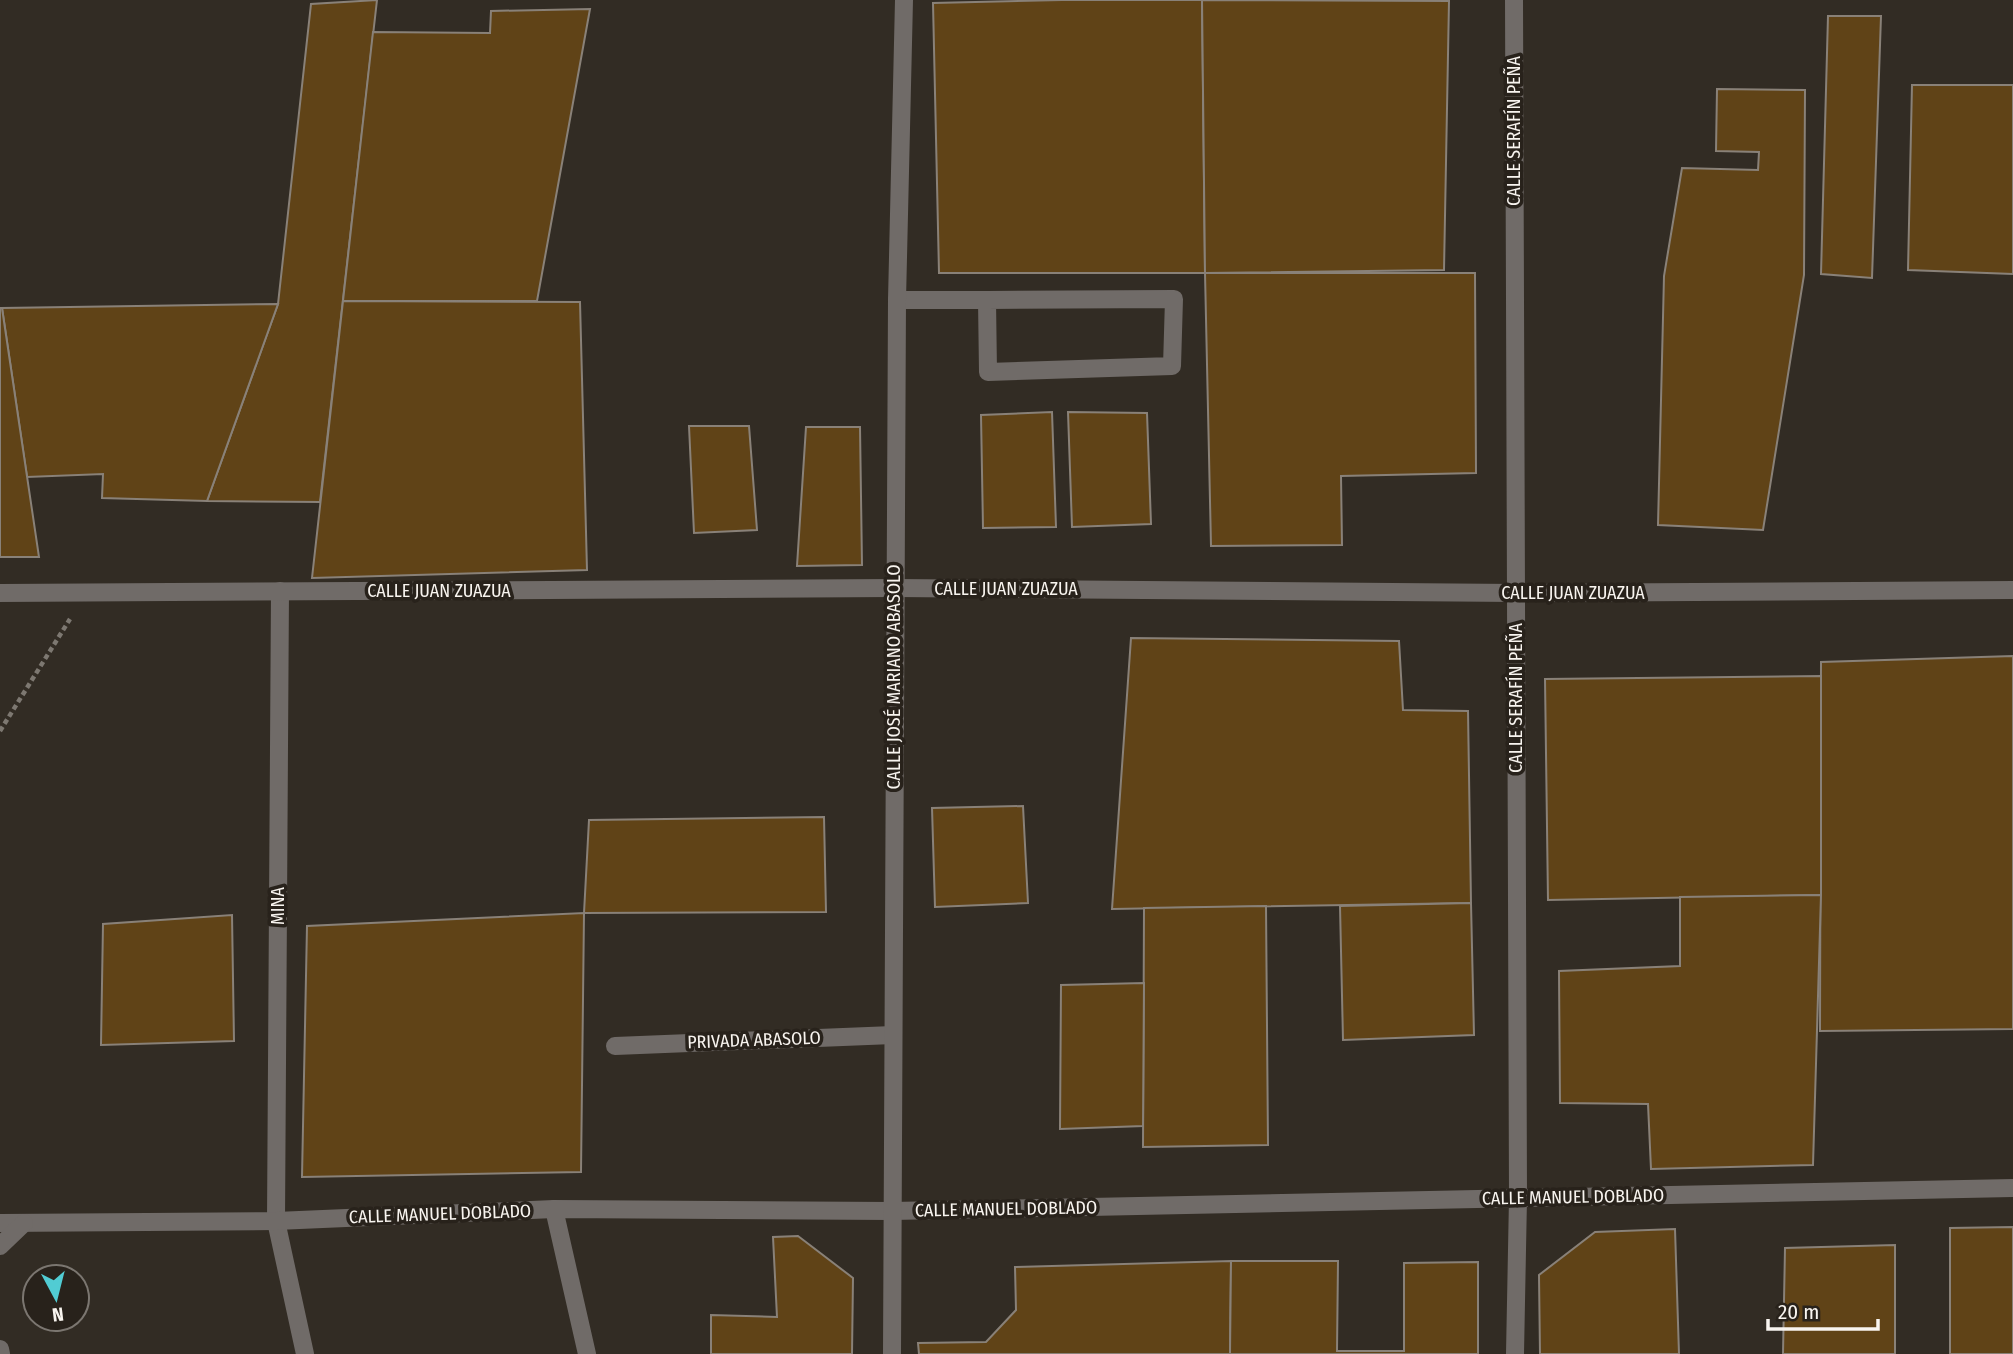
<svg xmlns="http://www.w3.org/2000/svg" width="2013" height="1354" font-family="'Fira Sans Condensed',sans-serif">
	<style>
		.building { fill: #604317; stroke: #898178; stroke-width: 2 }
		.lines { fill: none; stroke-linecap: round; stroke-linejoin: round }
		.path { stroke: #7d7871; stroke-width: 4.5; stroke-dasharray: 5 3.5; stroke-linecap: butt }
		.service { stroke: #706b68; stroke-width: 18 }
		.minor { stroke: #706b68; stroke-width: 18 }
		.labels { text-anchor: middle; dominant-baseline: central; stroke-width: 7; stroke-linejoin: round; paint-order: stroke }
		.street-label { font-size: 18px; fill: #f8f4ef; stroke: #28221b }
	</style>
	<rect width="100%" height="100%" fill="#322c24"/>
	<g class="building">
		<polygon points="377,0 320,502 207,501 278,304 311,4"/>
		<polygon points="1062,0 1202,0 1205,273 939,273 933,3"/>
		<polygon points="1202,0 1449,1 1444,270 1205,273"/>
		<polygon points="590,9 537,301 343,301 373,32 490,33 491,11"/>
		<polygon points="1828,16 1881,16 1872,278 1821,274"/>
		<polygon points="1912,85 2013,85 2013,274 1908,270"/>
		<polygon points="1717,89 1805,90 1804,275 1763,530 1658,525 1664,276 1682,168 1758,170 1759,152 1716,151"/>
		<polygon points="1205,273 1475,273 1476,473 1341,476 1342,545 1211,546"/>
		<polygon points="343,301 580,302 587,570 312,578"/>
		<polygon points="278,304 207,501 102,498 103,474 27,477 2,308"/>
		<polygon points="0,308 2,308 39,557 0,557"/>
		<polygon points="1052,412 1056,527 983,528 981,415"/>
		<polygon points="1068,412 1147,413 1151,524 1072,527"/>
		<polygon points="689,426 749,426 757,530 694,533"/>
		<polygon points="806,427 860,427 862,565 797,566"/>
		<polygon points="1131,638 1399,641 1403,710 1468,711 1471,903 1112,909"/>
		<polygon points="2013,656 2013,1029 1820,1031 1821,662"/>
		<polygon points="1821,676 1821,895 1548,900 1545,679"/>
		<polygon points="1023,806 1028,903 935,907 932,808"/>
		<polygon points="824,817 826,912 584,913 589,820"/>
		<polygon points="1821,895 1813,1165 1651,1169 1648,1104 1560,1103 1559,971 1680,966 1680,897"/>
		<polygon points="1471,903 1474,1035 1343,1040 1340,906"/>
		<polygon points="1266,906 1268,1145 1143,1147 1144,908"/>
		<polygon points="584,913 581,1172 302,1177 307,926"/>
		<polygon points="232,915 234,1041 101,1045 103,924"/>
		<polygon points="1144,983 1143,1126 1060,1129 1061,985"/>
		<polygon points="2013,1227 2013,1354 1950,1354 1950,1228"/>
		<polygon points="1675,1229 1679,1354 1540,1354 1539,1275 1595,1232"/>
		<polygon points="798,1236 853,1278 852,1354 711,1354 711,1315 777,1317 773,1237"/>
		<polygon points="1895,1245 1895,1354 1783,1354 1785,1248"/>
		<polygon points="1231,1261 1230,1354 919,1354 918,1343 986,1342 1016,1310 1015,1267"/>
		<polygon points="1231,1261 1338,1261 1337,1351 1404,1351 1404,1263 1478,1262 1478,1354 1230,1354"/>
	</g>
	<g class="lines">
		<polyline class="path" points="0,731 70,619"/>
		<polyline class="service" points="897,300 987,300 1174,299 1172,366 988,372 987,300"/>
		<g class="minor">
			<polyline points="1514,0 1518,1198 1515,1354"/>
			<polyline points="280,591 276,1221 305,1354"/>
			<polyline points="0,593 895,588 1516,593 2013,590"/>
			<polyline points="615,1046 893,1035"/>
			<polyline points="554,1209 587,1354"/>
			<polyline points="0,1223 276,1221 554,1209 892,1211 2013,1188"/>
			<polyline points="0,1246 24,1223"/>
			<polyline points="0,1349 1,1354"/>
			<polyline points="892,1354 897,300 904,0"/>
		</g>
	</g>
	<g class="labels">
		<g class="street-label">
			<text transform="translate(1514 131) rotate(-90)">CALLE SERAFÍN PEÑA</text>
			<text x="1006" y="589">CALLE JUAN ZUAZUA</text>
			<text x="439" y="591">CALLE JUAN ZUAZUA</text>
			<text x="1573" y="593">CALLE JUAN ZUAZUA</text>
			<text transform="translate(894 677) rotate(-90)">CALLE JOSÉ MARIANO ABASOLO</text>
			<text transform="translate(1516 698) rotate(-90)">CALLE SERAFÍN PEÑA</text>
			<text transform="translate(278 906) rotate(-90)">MINA</text>
			<text transform="translate(754 1040) rotate(-2)">PRIVADA ABASOLO</text>
			<text transform="translate(1573 1197) rotate(-1)">CALLE MANUEL DOBLADO</text>
			<text transform="translate(1006 1209) rotate(-1)">CALLE MANUEL DOBLADO</text>
			<text transform="translate(440 1214) rotate(-2)">CALLE MANUEL DOBLADO</text>
		</g>
	</g>
	<g transform="translate(56 1298) rotate(173)"><circle r="33" fill="#28221b" stroke="#7b7670" stroke-width="2"/>
	<path d="M0-5L12 26L0 18L-12 26Z" fill="#51ccd3"/>
	<text y="-10" font-size="19" font-weight="bold" text-anchor="middle" fill="#f8f4ef">N</text>
	</g>
	<path d="M1768 1319v10h110v-10" fill="none" stroke="#f8f4ef" stroke-width="3.5"/>
	<text x="1778" y="1319" font-size="21" fill="#f8f4ef" stroke="#28221b" stroke-width="5" paint-order="stroke">20 m</text>
</svg>
